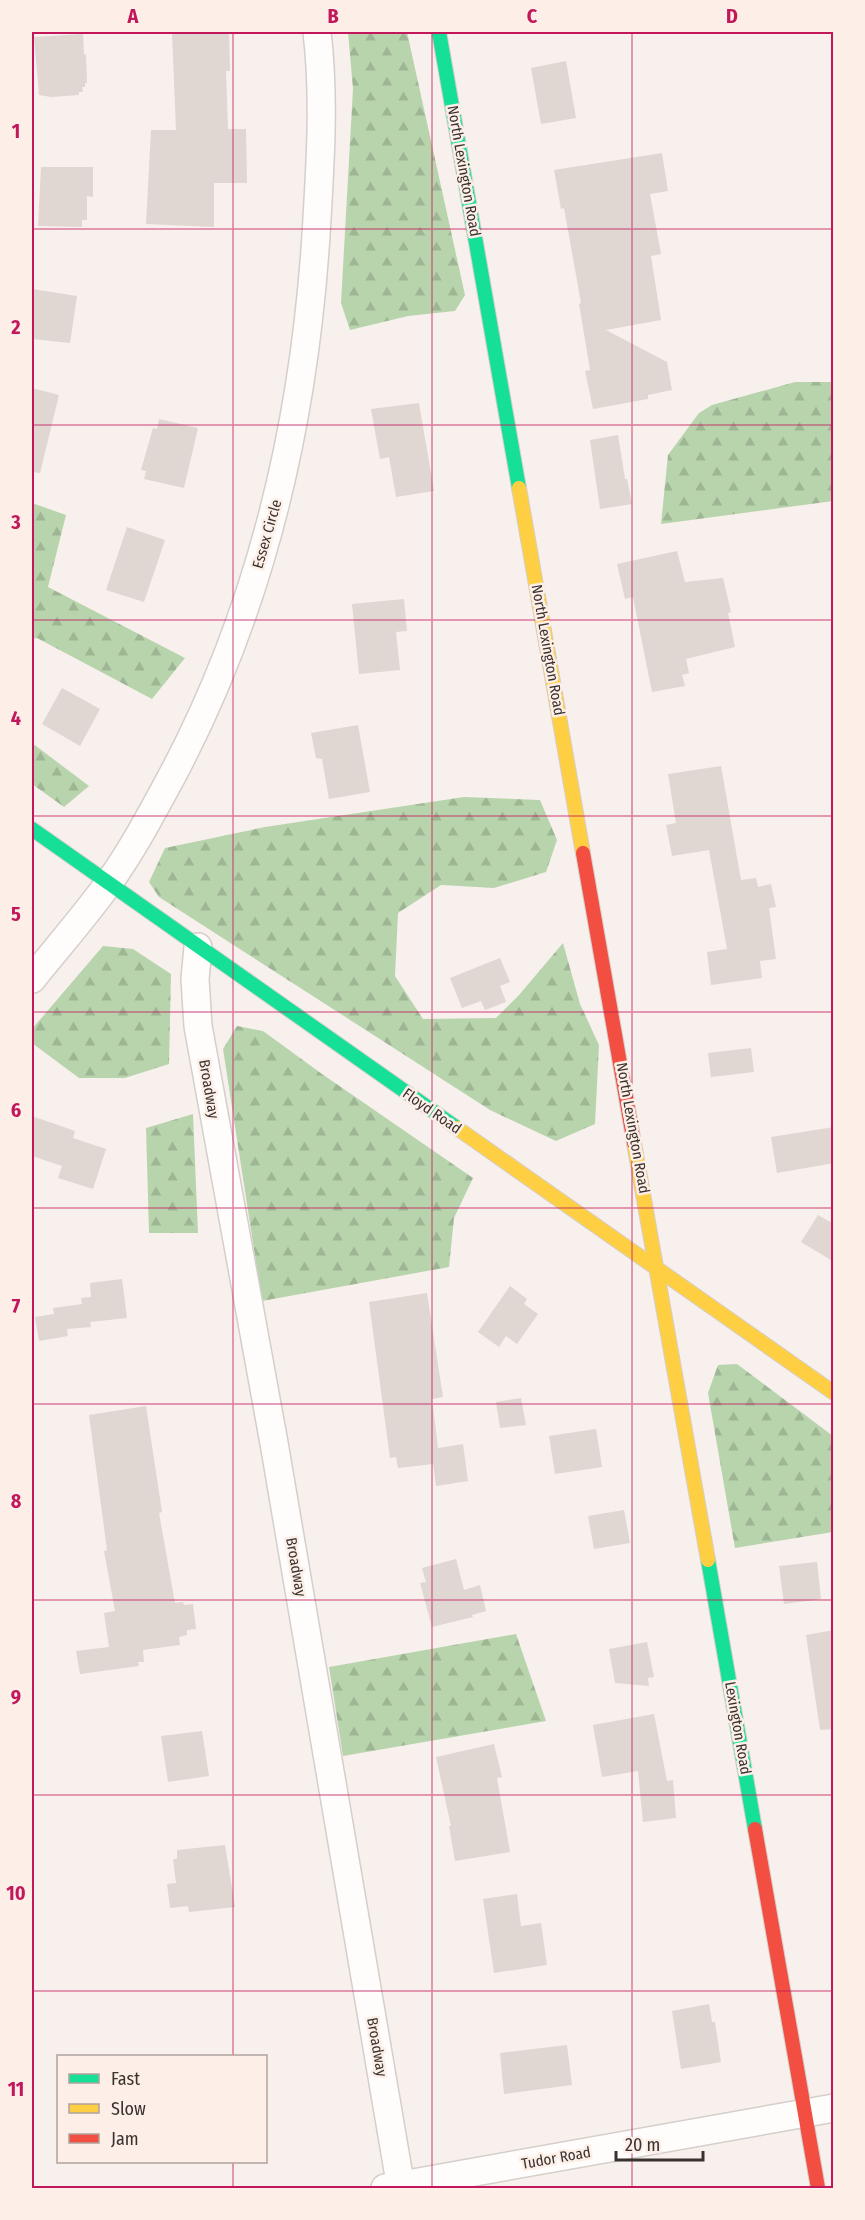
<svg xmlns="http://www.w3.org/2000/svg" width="865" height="2220" font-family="'Fira Sans Condensed',sans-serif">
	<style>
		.forest { fill: url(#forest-firs) }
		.building { fill: #e0d6d2 }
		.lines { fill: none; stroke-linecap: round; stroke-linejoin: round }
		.street-casing { stroke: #d5ceca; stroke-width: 30 }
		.fast-casing { stroke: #d5ceca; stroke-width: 16 }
		.slow-casing { stroke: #d5ceca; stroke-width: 16 }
		.jam-casing { stroke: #d5ceca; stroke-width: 16 }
		.street { stroke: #fefdfc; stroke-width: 27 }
		.fast { stroke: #16e098; stroke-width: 14 }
		.slow { stroke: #ffcf43; stroke-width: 14 }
		.jam { stroke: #f24e42; stroke-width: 14 }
		.grid { fill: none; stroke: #c2185b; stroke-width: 1.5; stroke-opacity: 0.55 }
		.labels { text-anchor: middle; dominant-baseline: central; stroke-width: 5; stroke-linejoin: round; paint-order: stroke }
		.street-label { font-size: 15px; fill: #39322f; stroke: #fdefe7 }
		.neatline { fill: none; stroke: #c2185b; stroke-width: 2 }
		.grid-label { font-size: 20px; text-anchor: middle; font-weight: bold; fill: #c2185b }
	</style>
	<defs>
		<pattern id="forest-firs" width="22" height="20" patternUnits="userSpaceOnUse" patternTransform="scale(1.5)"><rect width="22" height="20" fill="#b8d4ad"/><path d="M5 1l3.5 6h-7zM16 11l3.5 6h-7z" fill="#9fb695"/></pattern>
	</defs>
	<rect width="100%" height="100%" fill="#f8f0ec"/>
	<g class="forest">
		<polygon points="348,32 407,32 465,295 455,311 408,316 350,330 341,303 353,89"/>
		<polygon points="795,382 833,382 833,501 661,524 668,455 699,413 712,405"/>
		<polygon points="32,503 66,515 48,587 185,658 152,699 37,638 32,639"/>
		<polygon points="32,743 89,786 64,807 32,784"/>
		<polygon points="464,797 540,800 557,840 546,872 494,888 441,885 398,913 395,976 423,1019 496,1018 519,995 563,943 580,1004 599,1045 595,1124 556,1141 490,1110 159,897 149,882 165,848 265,827"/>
		<polygon points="103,946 133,949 171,974 169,1064 125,1078 79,1078 32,1043 32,1029"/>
		<polygon points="237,1026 263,1031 322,1074 473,1178 454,1218 449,1267 262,1301 223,1049"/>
		<polygon points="193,1114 198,1233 149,1233 146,1128"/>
		<polygon points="737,1364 833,1436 833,1532 735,1548 708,1393 718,1365"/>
		<polygon points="516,1634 546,1721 343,1756 329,1667"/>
	</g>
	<g class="building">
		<polygon points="172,32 229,32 230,71 226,71 228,129 246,129 247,183 214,183 214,227 146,224 151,130 176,130"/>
		<polygon points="83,34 84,55 86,54 87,83 85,83 85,87 82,87 83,92 79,92 79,95 51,97 39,95 34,37"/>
		<polygon points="566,61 576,118 541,124 531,68"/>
		<polygon points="662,153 668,191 650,194 661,254 651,256 661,320 606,330 667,362 672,390 648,395 648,399 593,409 585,371 590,370 579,304 581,303 564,208 561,209 554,170"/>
		<polygon points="41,167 93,167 93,197 87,196 87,220 82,220 82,227 38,226"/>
		<polygon points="32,289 77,296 70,343 32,339"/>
		<polygon points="32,388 59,395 40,473 32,472"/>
		<polygon points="419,403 434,491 396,497 389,457 380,459 371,409"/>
		<polygon points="159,419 198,428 184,488 144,479 146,471 141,470 153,428 157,429"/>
		<polygon points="618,435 625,479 627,479 632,504 600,509 590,440"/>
		<polygon points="127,527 165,540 144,602 106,590"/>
		<polygon points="677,551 685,582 723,578 731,612 728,613 735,647 686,659 689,673 682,675 685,686 652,692 633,597 625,599 617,564"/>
		<polygon points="404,599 407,631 396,632 400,670 359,674 352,604"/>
		<polygon points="62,688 100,709 80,746 42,724"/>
		<polygon points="358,725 370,792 329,799 322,759 316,758 311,733"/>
		<polygon points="721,766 741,880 756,878 758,887 771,884 776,907 769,908 776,959 760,961 762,978 711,985 707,952 727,949 709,850 672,856 666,825 676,823 668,774"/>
		<polygon points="500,958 510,982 500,986 506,1002 485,1010 481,1001 462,1008 450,978"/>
		<polygon points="751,1048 754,1072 711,1077 708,1053"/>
		<polygon points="32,1116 75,1131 73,1138 106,1149 93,1189 58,1178 62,1166 32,1156"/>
		<polygon points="834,1127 834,1163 777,1173 771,1137"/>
		<polygon points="818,1215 834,1224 834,1262 801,1242"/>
		<polygon points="122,1279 127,1318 90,1322 91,1327 67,1329 68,1336 39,1341 35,1317 54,1314 53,1308 82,1304 81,1298 91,1297 90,1283"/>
		<polygon points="510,1286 527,1299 524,1304 538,1314 517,1344 506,1336 499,1347 478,1332"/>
		<polygon points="427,1293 443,1397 432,1399 438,1448 463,1444 468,1481 436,1486 433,1464 398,1468 396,1457 390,1458 369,1302"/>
		<polygon points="521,1398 526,1425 500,1428 496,1402"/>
		<polygon points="146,1406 162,1512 159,1513 175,1603 183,1602 184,1605 193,1604 196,1629 187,1630 187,1635 179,1637 180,1645 143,1650 144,1662 138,1662 139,1666 80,1674 76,1651 109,1647 104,1613 115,1611 104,1551 107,1550 89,1415"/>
		<polygon points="596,1429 602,1467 555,1474 549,1436"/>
		<polygon points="624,1510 630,1543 594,1549 588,1516"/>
		<polygon points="456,1559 464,1590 480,1585 486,1611 472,1615 473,1617 432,1627 420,1583 426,1582 422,1568"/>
		<polygon points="817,1562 821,1599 784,1604 779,1566"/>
		<polygon points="834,1630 834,1729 820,1730 806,1635"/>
		<polygon points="647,1642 654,1677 648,1678 649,1686 615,1683 609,1649"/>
		<polygon points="654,1714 667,1781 673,1780 676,1818 643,1822 638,1771 602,1777 593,1725"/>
		<polygon points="202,1731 209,1776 168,1782 161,1736"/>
		<polygon points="494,1744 502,1777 497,1778 510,1852 455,1861 449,1826 451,1826 436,1757"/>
		<polygon points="225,1845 235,1907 189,1912 188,1906 170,1908 167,1884 176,1883 173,1859 177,1859 177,1850"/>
		<polygon points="517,1894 521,1926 541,1923 547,1965 494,1973 483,1899"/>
		<polygon points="709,2004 712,2022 715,2022 721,2062 681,2069 672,2011"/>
		<polygon points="567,2045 572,2085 504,2094 500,2053"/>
	</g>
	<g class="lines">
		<g class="street-casing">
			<g id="street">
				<polyline points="198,947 195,979 198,1026 274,1443 401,2188"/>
				<path d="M 32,979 C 57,948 84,917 108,884 C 133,849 153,811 173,774 C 262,606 304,424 316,235 C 320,168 325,99 317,32"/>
				<polyline points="385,2188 834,2108"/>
			</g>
		</g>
		<g class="fast-casing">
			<g id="fast">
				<polyline points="439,32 519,488"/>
				<polyline points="32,829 457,1128"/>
				<polyline points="708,1560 755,1829"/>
			</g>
		</g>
		<g class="slow-casing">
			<g id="slow">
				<polyline points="519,488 583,853"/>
				<polyline points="457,1128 834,1393"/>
				<polyline points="634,1143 708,1560"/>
			</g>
		</g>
		<g class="jam-casing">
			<g id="jam">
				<polyline points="583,853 634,1143"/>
				<polyline points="755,1829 818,2188"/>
			</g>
		</g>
		<use href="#street" class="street"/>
		<use href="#fast" class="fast"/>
		<use href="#slow" class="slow"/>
		<use href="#jam" class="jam"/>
	</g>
	<path class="grid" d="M 233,32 L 233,2056M 432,32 L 432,2188M 632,32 L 632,2188M 32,229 L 834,229M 32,425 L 834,425M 32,620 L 834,620M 32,816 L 834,816M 32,1012 L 834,1012M 32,1208 L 834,1208M 32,1404 L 834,1404M 32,1600 L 834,1600M 32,1795 L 834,1795M 32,1991 L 834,1991M 233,2162 L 233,2188"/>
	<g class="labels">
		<g class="street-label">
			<text transform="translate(464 171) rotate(80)">North Lexington Road</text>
			<text transform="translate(267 534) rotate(-74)">Essex Circle</text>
			<text transform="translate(548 650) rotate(80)">North Lexington Road</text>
			<text transform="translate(209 1089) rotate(80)">Broadway</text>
			<text transform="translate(432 1111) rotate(35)">Floyd Road</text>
			<text transform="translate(633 1128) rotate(80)">North Lexington Road</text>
			<text transform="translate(296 1567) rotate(80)">Broadway</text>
			<text transform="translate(738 1728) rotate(80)">Lexington Road</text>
			<text transform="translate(377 2047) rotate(80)">Broadway</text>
			<text transform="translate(556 2158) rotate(-10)">Tudor Road</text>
		</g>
	</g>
	<rect width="865" height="2220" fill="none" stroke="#fdefe7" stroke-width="66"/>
	<rect x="57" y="2055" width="210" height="108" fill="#fdefe7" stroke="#afa39d" stroke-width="1.5"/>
	<rect x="69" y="2074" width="30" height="9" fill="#16e098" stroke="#afa39d" stroke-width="1.5"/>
	<text x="111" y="2085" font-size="18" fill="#39322f">Fast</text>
	<rect x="69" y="2104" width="30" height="9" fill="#ffcf43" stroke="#afa39d" stroke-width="1.5"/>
	<text x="111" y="2115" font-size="18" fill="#39322f">Slow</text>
	<rect x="69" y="2134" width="30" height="9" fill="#f24e42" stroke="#afa39d" stroke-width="1.5"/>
	<text x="111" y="2145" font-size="18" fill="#39322f">Jam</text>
	<path d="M616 2151v9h87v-9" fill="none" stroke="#39322f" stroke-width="3"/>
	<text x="625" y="2151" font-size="18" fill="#39322f" stroke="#fdefe7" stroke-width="4.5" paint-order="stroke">20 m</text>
	<rect x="33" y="33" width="799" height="2154" class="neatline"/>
	<g class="grid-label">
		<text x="133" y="23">A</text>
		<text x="333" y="23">B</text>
		<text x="532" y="23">C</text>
		<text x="732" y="23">D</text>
		<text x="16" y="138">1</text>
		<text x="16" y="334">2</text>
		<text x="16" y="529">3</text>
		<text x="16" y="725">4</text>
		<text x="16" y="921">5</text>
		<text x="16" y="1117">6</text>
		<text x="16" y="1313">7</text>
		<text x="16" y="1508">8</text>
		<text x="16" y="1704">9</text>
		<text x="16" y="1900">10</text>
		<text x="16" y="2096">11</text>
	</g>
</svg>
